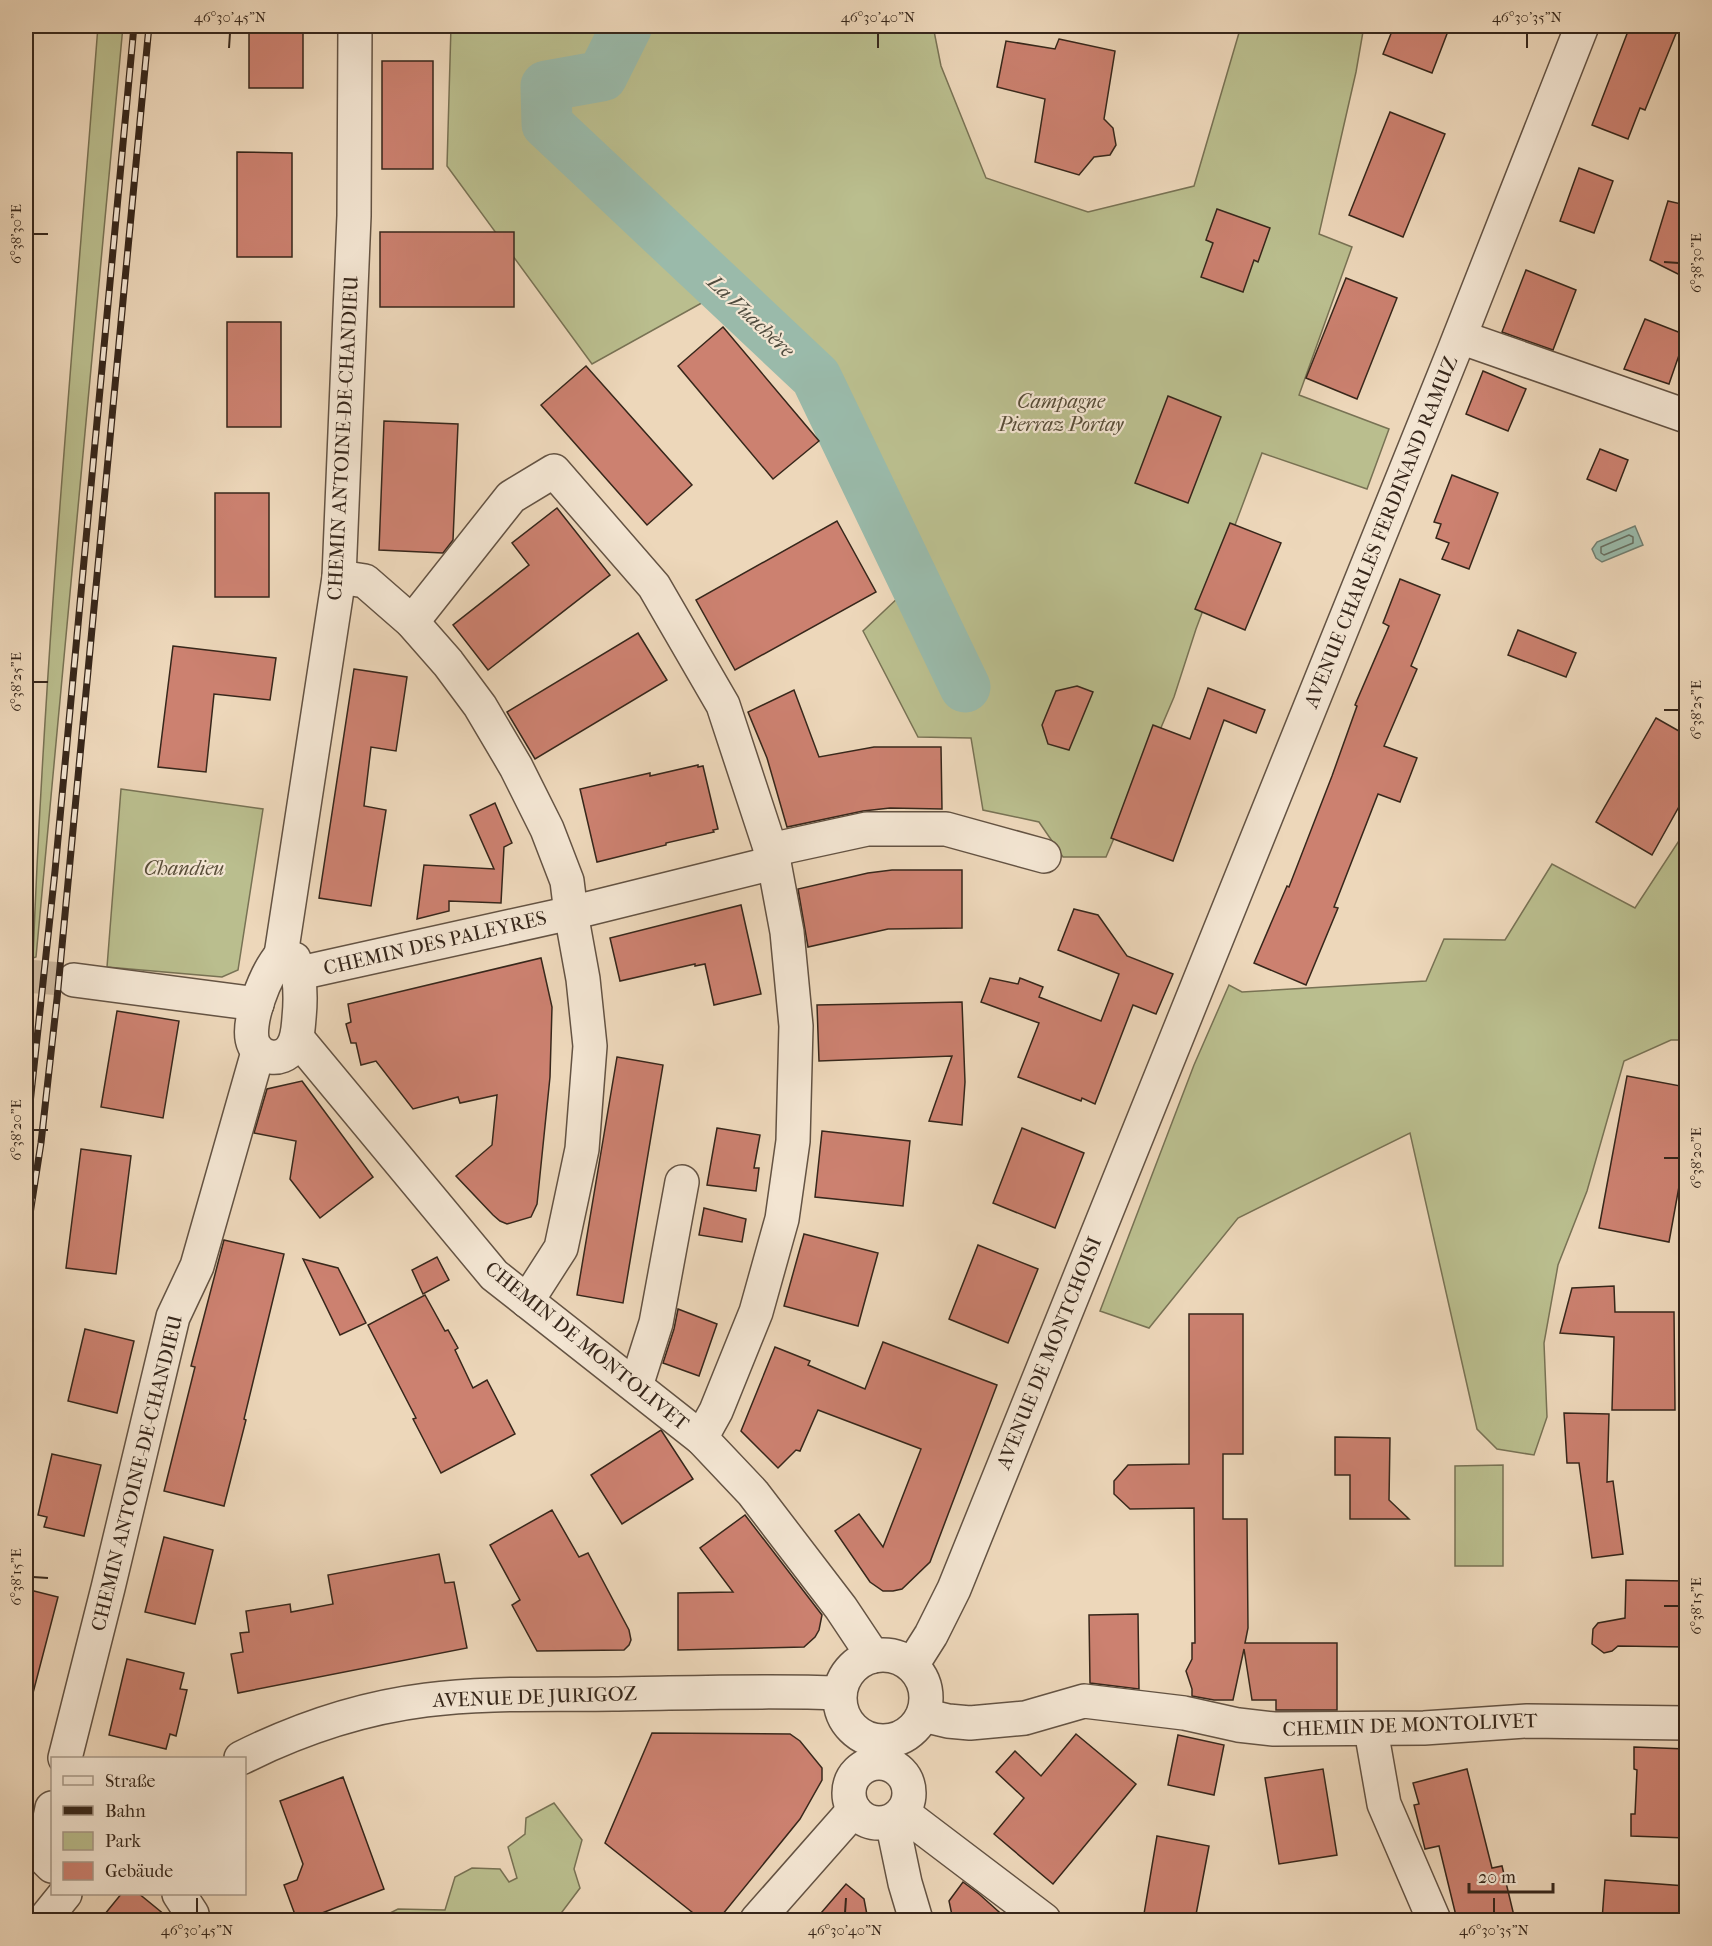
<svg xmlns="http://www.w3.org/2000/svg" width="1712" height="1946" font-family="'IM FELL French Canon',serif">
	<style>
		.green { fill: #babe8e; stroke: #787254; stroke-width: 1.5 }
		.water { fill: #9abaaa; stroke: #727f71; stroke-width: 1.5 }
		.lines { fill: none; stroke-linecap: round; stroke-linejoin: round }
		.shore { stroke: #687062; stroke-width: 1.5 }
		.river { stroke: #9abaaa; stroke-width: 51 }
		.building { fill: #cc8170; stroke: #37271b; stroke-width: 1.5 }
		.minor-tunnel { stroke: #c9b49a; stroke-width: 33; stroke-dasharray: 33 16; stroke-linecap: butt }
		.minor-casing { stroke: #645343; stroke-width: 36 }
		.minor { stroke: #f3e5d2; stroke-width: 33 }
		.rail-casing { stroke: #37271b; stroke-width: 7 }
		.rail { stroke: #f3e5d2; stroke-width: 4.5; stroke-dasharray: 14; stroke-linecap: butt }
		.ticks { fill: none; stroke: #37271b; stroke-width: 2 }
		.labels { text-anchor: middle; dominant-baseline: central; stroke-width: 4.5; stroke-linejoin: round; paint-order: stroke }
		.park-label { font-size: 20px; font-style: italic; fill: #584d38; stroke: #f3e5d2 }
		.street-label { font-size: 20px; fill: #37271b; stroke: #f3e5d2 }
		.water-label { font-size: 21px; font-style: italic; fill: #504c3f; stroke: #f3e5d2 }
		.neatline { fill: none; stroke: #37271b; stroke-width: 2 }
		.ticks-label { font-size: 15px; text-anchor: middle; fill: #37271b }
	</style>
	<rect width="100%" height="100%" fill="#edd7ba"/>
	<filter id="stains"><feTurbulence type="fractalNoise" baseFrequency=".00333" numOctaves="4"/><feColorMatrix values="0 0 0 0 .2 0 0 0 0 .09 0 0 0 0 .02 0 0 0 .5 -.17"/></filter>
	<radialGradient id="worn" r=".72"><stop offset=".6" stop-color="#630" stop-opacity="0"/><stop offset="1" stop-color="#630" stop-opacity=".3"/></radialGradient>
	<g class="green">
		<path d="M 98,26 L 123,26 L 36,957 L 33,958 C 45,646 74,336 98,26 Z"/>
		<polygon points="451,26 933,26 941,66 986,178 1088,212 1194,186 1241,26 1364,26 1356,72 1319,234 1352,247 1299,395 1389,429 1367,489 1262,453 1196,629 1174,697 1106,857 1063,857 1039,822 983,810 971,738 918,737 863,631 901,595 899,543 821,377 725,290 592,364 447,166"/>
		<polygon points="121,789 263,809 238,970 222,977 107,967"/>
		<polygon points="1686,830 1686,1040 1671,1040 1624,1061 1587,1191 1558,1265 1544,1343 1547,1417 1534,1455 1497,1449 1477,1429 1410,1133 1238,1218 1149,1328 1100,1311 1194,1065 1229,985 1242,992 1426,981 1444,939 1505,940 1552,864 1635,908"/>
		<polygon points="1503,1465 1503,1566 1455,1566 1455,1466"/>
		<polygon points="554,1803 582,1840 574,1869 580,1888 556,1920 376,1920 398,1909 445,1910 455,1877 472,1868 500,1869 509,1882 517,1878 508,1847 525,1834 526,1818"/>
	</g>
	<polygon class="water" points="1635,526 1643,545 1602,562 1596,558 1592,549 1597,542"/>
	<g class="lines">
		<polygon class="shore" points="1629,535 1633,537 1633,543 1604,555 1601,553 1601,547"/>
		<polyline class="river" points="627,26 602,76 546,86 547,124 816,377 965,687"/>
	</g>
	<g class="building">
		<rect x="249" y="26" width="54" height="62"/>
		<polygon points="1394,26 1450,26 1432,73 1383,54"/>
		<polygon points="1630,26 1679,26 1645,110 1640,108 1628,139 1592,125"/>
		<polygon points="1059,39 1115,51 1104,119 1113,128 1116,145 1110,155 1094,157 1079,175 1035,162 1045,99 997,87 1006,41 1055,49"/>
		<rect x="382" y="61" width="51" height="108"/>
		<polygon points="1390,112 1445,134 1403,237 1349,215"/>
		<polygon points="237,152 292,153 292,257 237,257"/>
		<polygon points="1579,168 1613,181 1594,233 1560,221"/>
		<polygon points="1668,201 1686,205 1686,278 1650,260"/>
		<polygon points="1217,209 1270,228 1258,262 1254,260 1243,292 1201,277 1213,243 1206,240"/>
		<rect x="380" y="232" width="134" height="75"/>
		<polygon points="1526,270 1576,290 1553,350 1502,332"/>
		<polygon points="1346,278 1397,298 1357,399 1306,378"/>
		<polygon points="1645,319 1686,335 1669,384 1624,369"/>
		<rect x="227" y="322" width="54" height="105"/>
		<polygon points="723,327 819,441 773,479 678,366"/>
		<polygon points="586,366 692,485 647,525 541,405"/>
		<polygon points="1483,371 1526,389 1508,431 1466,414"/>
		<polygon points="1168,396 1221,417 1188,503 1135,483"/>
		<polygon points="384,421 458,424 453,540 443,553 379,550"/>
		<polygon points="1600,449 1628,460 1616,491 1587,479"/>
		<polygon points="1452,475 1498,493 1469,569 1442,559 1449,543 1436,538 1441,524 1434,522"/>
		<rect x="215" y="493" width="54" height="104"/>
		<polygon points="557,508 610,575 488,670 453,625 529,565 512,543"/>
		<polygon points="837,521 876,592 735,670 696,600"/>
		<polygon points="1230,523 1281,543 1245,630 1195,609"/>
		<polygon points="1400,579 1440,595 1411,666 1417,669 1384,746 1417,758 1400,802 1378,794 1334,907 1338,908 1306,985 1254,963 1287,886 1289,887 1332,776 1357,706 1355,705 1389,626 1383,623"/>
		<polygon points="1518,630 1576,653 1566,677 1508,655"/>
		<polygon points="638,633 667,680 535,759 507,712"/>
		<polygon points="173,646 276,658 270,700 214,694 206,772 158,767"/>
		<polygon points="354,669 407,677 396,751 371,747 364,806 386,810 371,906 319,898"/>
		<polygon points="1077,686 1093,692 1069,750 1048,744 1042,725 1056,691"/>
		<polygon points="1208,688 1265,710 1256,733 1224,720 1173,861 1111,838 1153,725 1190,739"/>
		<polygon points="794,690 819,757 874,747 941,747 942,809 890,808 863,811 787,827 767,758 748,712"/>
		<polygon points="1656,718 1686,735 1686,794 1652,855 1596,822"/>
		<polygon points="698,765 698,767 703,766 718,829 713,830 714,832 666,843 666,845 597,862 580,789 650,773 650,776"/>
		<polygon points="495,803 512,843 504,847 501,903 449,901 449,911 417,919 424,865 494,869 470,815"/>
		<polygon points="892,870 962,870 962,928 888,929 808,947 798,889 868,873"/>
		<polygon points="741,905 761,994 714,1005 705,964 695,966 695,964 620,981 610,938"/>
		<polygon points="1074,909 1098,915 1127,956 1173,974 1156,1014 1133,1005 1095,1104 1082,1098 1081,1101 1018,1077 1039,1023 981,1002 990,978 1018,984 1020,978 1043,987 1039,997 1101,1021 1119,974 1058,950"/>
		<polygon points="541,958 552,1007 550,1077 537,1204 531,1217 507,1224 500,1221 493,1215 456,1176 492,1145 497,1095 460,1103 458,1097 413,1109 376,1061 361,1065 356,1043 351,1043 346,1024 351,1022 348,1004"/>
		<polygon points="962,1002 965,1082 962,1125 929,1121 952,1056 819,1061 817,1005"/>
		<polygon points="117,1011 179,1021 163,1118 101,1107"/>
		<polygon points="617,1057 663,1065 623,1303 577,1295"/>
		<polygon points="1627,1076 1686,1087 1686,1148 1669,1242 1599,1228"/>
		<polygon points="302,1081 373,1177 320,1218 290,1179 296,1141 254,1133 267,1089"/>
		<polygon points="717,1128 760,1135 754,1168 759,1168 756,1191 707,1185"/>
		<polygon points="1022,1128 1084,1153 1055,1228 993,1203"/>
		<polygon points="822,1131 910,1141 903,1206 815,1197"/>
		<polygon points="81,1149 131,1156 116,1274 66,1268"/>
		<polygon points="704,1208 746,1219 742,1242 699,1235"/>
		<polygon points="804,1234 878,1253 858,1326 784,1306"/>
		<polygon points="224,1240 284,1254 244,1419 246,1420 224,1506 164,1491 195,1367 191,1366"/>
		<polygon points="978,1245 1038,1269 1008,1343 949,1319"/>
		<polygon points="437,1257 449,1280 423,1294 412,1270"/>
		<polygon points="303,1259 338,1268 366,1323 340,1335"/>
		<polygon points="1614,1286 1615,1312 1674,1312 1675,1410 1612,1410 1614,1337 1560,1333 1572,1288"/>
		<polygon points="425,1295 445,1331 448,1330 458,1348 455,1350 473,1388 487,1380 515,1434 441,1473 413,1419 416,1418 368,1325"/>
		<polygon points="678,1309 717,1324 699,1376 663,1363 674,1329"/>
		<polygon points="1189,1314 1243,1314 1243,1454 1223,1454 1223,1519 1247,1519 1248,1628 1245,1643 1337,1643 1337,1710 1276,1710 1276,1700 1252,1700 1244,1649 1233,1700 1214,1700 1192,1696 1192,1689 1186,1671 1192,1659 1192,1643 1195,1643 1194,1508 1130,1509 1114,1494 1114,1481 1128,1465 1189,1464"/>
		<polygon points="85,1329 134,1341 117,1413 68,1401"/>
		<polygon points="883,1342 997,1385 930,1562 902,1589 893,1591 883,1591 870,1582 835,1531 859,1514 883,1547 921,1449 818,1410 800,1451 796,1450 778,1468 741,1431 775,1347 810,1361 808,1365 865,1389"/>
		<polygon points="1564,1413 1609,1414 1607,1482 1613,1481 1623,1554 1592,1558 1579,1463 1567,1463"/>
		<polygon points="661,1430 693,1479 622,1524 591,1475"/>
		<polygon points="1335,1437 1390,1438 1389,1500 1409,1519 1350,1519 1350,1475 1335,1475"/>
		<polygon points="52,1454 101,1465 84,1536 44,1527 47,1517 38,1515"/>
		<polygon points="552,1510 579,1557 588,1553 629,1630 631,1640 629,1645 624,1650 537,1651 512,1605 520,1600 490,1545"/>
		<polygon points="745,1515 822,1615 819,1630 815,1637 804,1647 678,1650 678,1593 733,1592 700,1548"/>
		<polygon points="164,1537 213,1550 195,1624 145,1612"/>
		<polygon points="439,1554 445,1583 454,1582 467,1648 238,1693 231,1654 243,1652 240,1633 249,1632 246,1611 290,1604 291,1612 333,1604 328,1575"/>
		<polygon points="1626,1580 1686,1581 1686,1647 1618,1646 1612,1651 1604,1653 1592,1644 1593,1629 1598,1623 1625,1618"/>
		<polygon points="26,1589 58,1597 33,1693 26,1692"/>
		<polygon points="1138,1614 1139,1689 1090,1683 1089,1615"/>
		<polygon points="127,1659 184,1673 180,1689 187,1690 176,1736 170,1734 166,1749 109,1735"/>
		<polygon points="652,1733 790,1734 800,1741 822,1768 822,1780 800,1819 718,1920 702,1920 605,1843"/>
		<polygon points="1076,1734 1136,1784 1053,1884 994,1834 1024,1798 996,1772 1015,1751 1041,1776"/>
		<polygon points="1178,1735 1224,1745 1214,1795 1168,1785"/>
		<polygon points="1634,1747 1686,1749 1686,1838 1631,1836 1631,1814 1635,1814 1637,1770 1634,1769"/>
		<polygon points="1323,1769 1337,1855 1279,1864 1265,1778"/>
		<polygon points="1467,1769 1492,1868 1502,1866 1515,1920 1457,1920 1439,1846 1425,1849 1414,1805 1419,1804 1413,1783"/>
		<polygon points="343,1777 384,1889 304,1920 297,1920 284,1885 297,1880 303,1864 280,1801"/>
		<polygon points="1157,1836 1209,1846 1195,1920 1143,1920"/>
		<polygon points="1605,1880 1686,1886 1686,1920 1602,1920"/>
		<polygon points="963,1882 979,1894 1008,1920 953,1920 949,1901"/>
		<polygon points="846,1884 864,1899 868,1920 815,1920"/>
		<polygon points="122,1893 138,1893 171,1920 100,1920"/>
	</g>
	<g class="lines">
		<polyline class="minor-tunnel" points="26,976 74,980"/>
		<g class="minor-casing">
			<g id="minor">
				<polyline points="1460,337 1686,416"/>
				<polyline points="339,577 365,581 412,622 448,663 480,706 516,767 547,829 567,881 571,913 583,979 590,1046 582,1149 561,1248 527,1301"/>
				<polyline points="412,622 511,497 554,471 654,586 723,705 773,857 787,932 796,1026 793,1141 782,1219 756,1312 716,1411 701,1438"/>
				<polyline points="281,955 339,577 354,216 355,26"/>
				<path d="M 281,955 L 294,959 C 301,978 301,998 299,1018 C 298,1029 298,1040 291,1049 C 281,1062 261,1059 254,1045 C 244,1025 267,971 281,955 Z"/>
				<polyline points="300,973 571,913 761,866 784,847 867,829 946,829 1044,856"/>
				<polyline points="74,980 257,1004"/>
				<polyline points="297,1038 494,1275 701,1438 753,1493 841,1608 873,1656"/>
				<polyline points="636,1386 656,1323 682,1182"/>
				<circle cx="883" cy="1698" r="43"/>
				<polyline points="912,1665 931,1635 954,1589 1454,351 1582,26"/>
				<polyline points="923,1715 948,1721 970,1723 1025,1718 1084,1701 1184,1713 1238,1725 1274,1729 1424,1728 1527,1721 1686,1723"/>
				<polyline points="1371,1730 1384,1804 1434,1920"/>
				<polyline points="65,1758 108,1588 173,1317 197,1266 258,1052"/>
				<path d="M 241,1758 C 299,1729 362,1708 426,1700 C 485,1692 553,1695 613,1694 C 688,1693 764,1690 840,1693"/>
				<circle cx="879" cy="1793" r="30"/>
				<polyline points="52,1808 42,1856 52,1866"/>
				<polyline points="903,1813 1044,1920"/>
				<polyline points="892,1821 905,1883 916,1920"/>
				<polyline points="179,1894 192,1914 193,1920"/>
				<polyline points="44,1920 65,1894"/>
				<polyline points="757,1920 854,1810"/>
			</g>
		</g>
		<use href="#minor" class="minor"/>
		<g class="rail-casing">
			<g id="rail">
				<polyline points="26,1141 55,871 134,26"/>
				<polyline points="26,1240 41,1143 57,999 149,26"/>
			</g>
		</g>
		<use href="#rail" class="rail"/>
	</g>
	<path class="ticks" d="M 229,48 L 230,33M 878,48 L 878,33M 1527,48 L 1527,33M 33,234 L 48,234M 1664,262 L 1679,263M 33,682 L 48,682M 1664,710 L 1679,710M 33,1130 L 48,1130M 1664,1158 L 1679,1158M 33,1577 L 48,1578M 1664,1606 L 1679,1606M 197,1913 L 197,1898M 845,1913 L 846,1898M 1494,1913 L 1494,1898"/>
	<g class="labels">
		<g class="park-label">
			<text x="1061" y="401">Campagne<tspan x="1061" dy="23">Pierraz Portay</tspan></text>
			<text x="184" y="868">Chandieu</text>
		</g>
		<g class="street-label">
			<text transform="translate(343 438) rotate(-87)">CHEMIN ANTOINE-DE-CHANDIEU</text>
			<text transform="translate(1381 532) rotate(-68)">AVENUE CHARLES FERDINAND RAMUZ</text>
			<text transform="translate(435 943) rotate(-13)">CHEMIN DES PALEYRES</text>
			<text transform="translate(587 1346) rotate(39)">CHEMIN DE MONTOLIVET</text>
			<text transform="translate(1049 1353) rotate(-68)">AVENUE DE MONTCHOISI</text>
			<text transform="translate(137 1473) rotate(-76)">CHEMIN ANTOINE-DE-CHANDIEU</text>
			<text transform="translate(535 1697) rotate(-2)">AVENUE DE JURIGOZ</text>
			<text transform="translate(1410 1725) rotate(-2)">CHEMIN DE MONTOLIVET</text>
		</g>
		<g class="water-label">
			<text transform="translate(751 316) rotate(43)">La Vuachère</text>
		</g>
	</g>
	<rect width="1712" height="1946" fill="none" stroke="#edd7ba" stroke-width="66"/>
	<rect x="51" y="1757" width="195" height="138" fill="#f3e5d2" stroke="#a89989" stroke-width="1.5"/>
	<rect x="63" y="1776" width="30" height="9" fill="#f3e5d2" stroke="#a89989" stroke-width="1.5"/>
	<text x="105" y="1787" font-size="18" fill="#37271b">Straße</text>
	<rect x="63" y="1806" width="30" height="9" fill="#37271b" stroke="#a89989" stroke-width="1.5"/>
	<text x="105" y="1817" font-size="18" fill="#37271b">Bahn</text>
	<rect x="63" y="1832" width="30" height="18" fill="#babe8e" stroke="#a89989" stroke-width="1.5"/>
	<text x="105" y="1847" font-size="18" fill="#37271b">Park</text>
	<rect x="63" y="1862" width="30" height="18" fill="#cc8170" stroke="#a89989" stroke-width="1.5"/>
	<text x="105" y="1877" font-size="18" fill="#37271b">Gebäude</text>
	<path d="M1469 1883v9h84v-9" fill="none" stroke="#37271b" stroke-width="3"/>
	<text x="1478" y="1883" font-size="18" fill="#37271b" stroke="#f3e5d2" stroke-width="4.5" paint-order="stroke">20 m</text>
	<rect x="33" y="33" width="1646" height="1880" class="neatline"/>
	<g class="ticks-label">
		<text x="230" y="22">46°30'45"N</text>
		<text x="878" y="22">46°30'40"N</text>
		<text x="1527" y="22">46°30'35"N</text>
		<text transform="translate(16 234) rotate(-90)" y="5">6°38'30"E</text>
		<text transform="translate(1696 263) rotate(-90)" y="5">6°38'30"E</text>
		<text transform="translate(16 682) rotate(-90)" y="5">6°38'25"E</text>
		<text transform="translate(1696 710) rotate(-90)" y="5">6°38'25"E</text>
		<text transform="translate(16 1130) rotate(-90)" y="5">6°38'20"E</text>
		<text transform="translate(1696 1158) rotate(-90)" y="5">6°38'20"E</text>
		<text transform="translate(16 1577) rotate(-90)" y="5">6°38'15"E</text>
		<text transform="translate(1696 1606) rotate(-90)" y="5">6°38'15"E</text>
		<text x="197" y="1935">46°30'45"N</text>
		<text x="845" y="1935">46°30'40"N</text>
		<text x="1494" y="1935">46°30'35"N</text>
	</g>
	<rect width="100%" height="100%" filter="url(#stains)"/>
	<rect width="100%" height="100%" fill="url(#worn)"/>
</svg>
